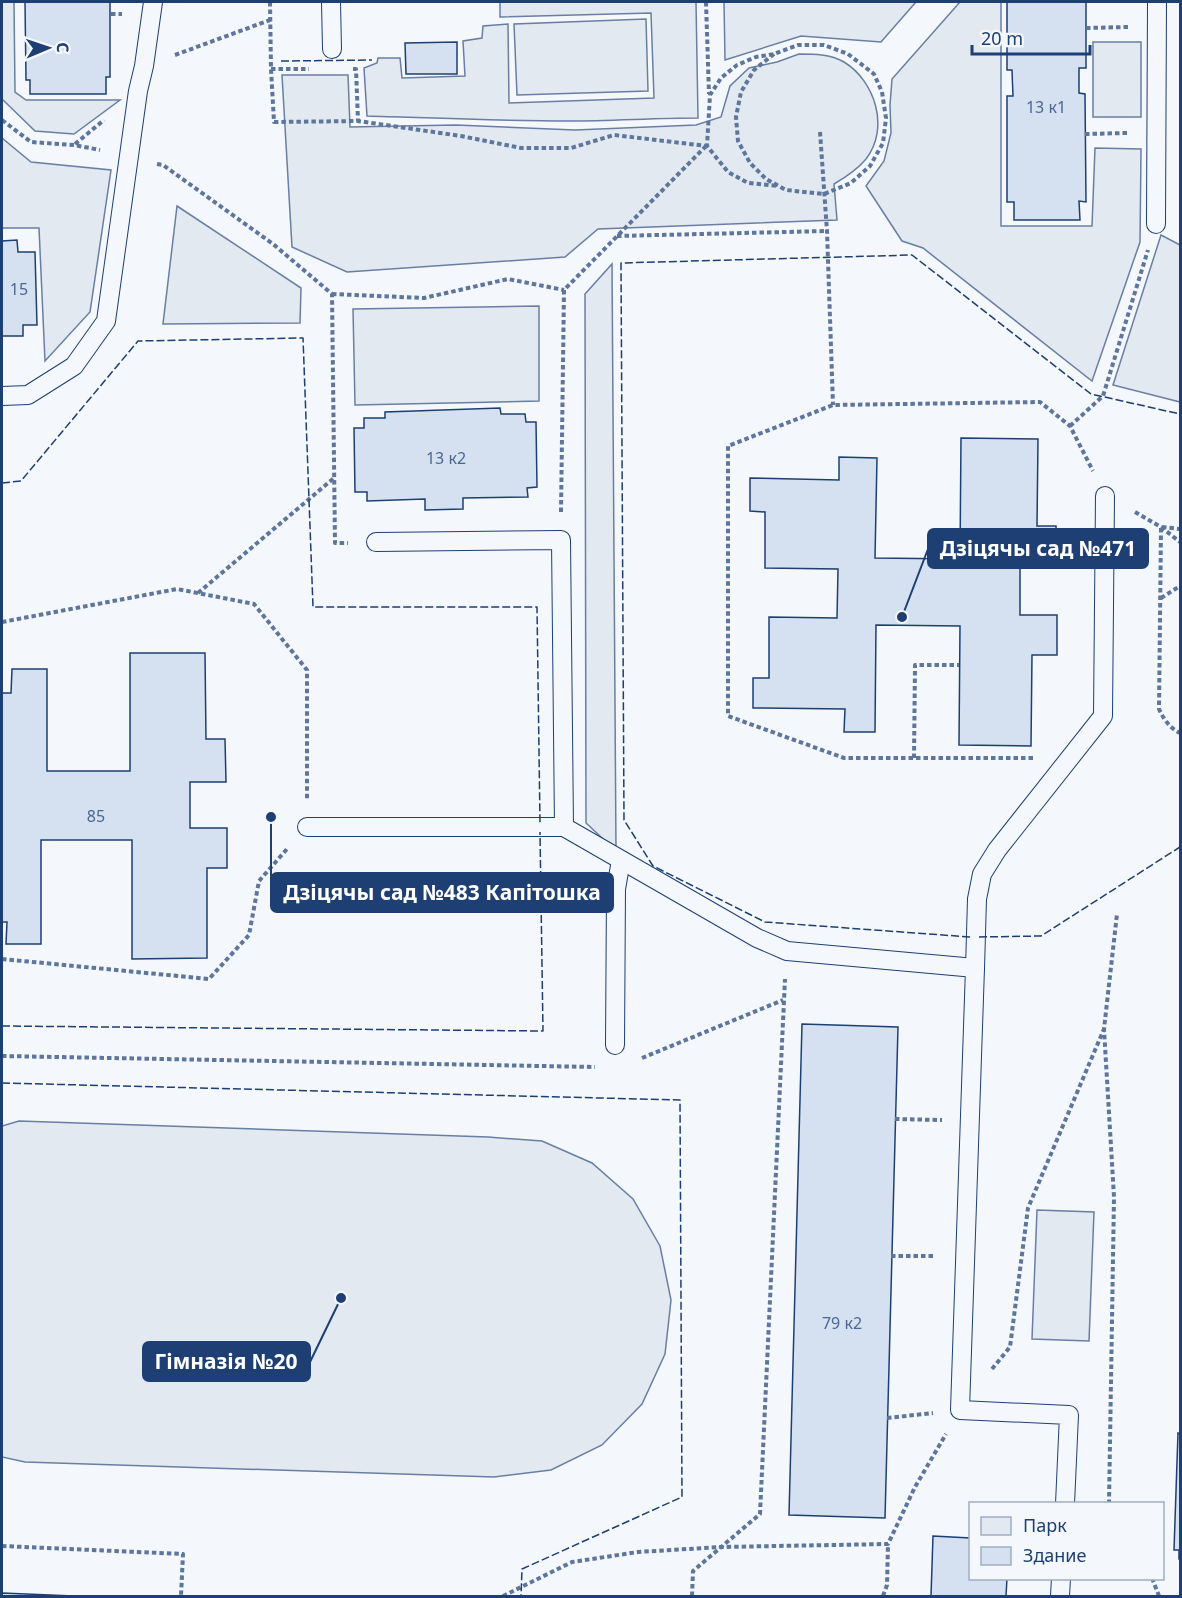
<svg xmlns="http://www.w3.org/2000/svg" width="1182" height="1598" font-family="'Noto Sans',sans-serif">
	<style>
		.green { fill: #e3e9f0; stroke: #687fa3; stroke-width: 1.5 }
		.building { fill: #d5e0f0; stroke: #1d3f73; stroke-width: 1.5 }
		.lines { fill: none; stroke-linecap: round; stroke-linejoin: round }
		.lane-casing { stroke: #1d3f73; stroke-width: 20 }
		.path { stroke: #5e769c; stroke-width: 4; stroke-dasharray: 4.5 3; stroke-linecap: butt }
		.lane { stroke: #f4f7fb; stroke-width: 18 }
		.fence { stroke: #1d3f73; stroke-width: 1.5; stroke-dasharray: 8 3; stroke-linecap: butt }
		.labels { text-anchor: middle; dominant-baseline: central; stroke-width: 4.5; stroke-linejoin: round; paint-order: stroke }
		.number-label { font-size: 16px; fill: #4b6792 }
		.leader { fill: none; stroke: #1d3f73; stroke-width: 2 }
		.callout-dot { fill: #1d3f73; stroke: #f4f7fb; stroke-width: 2 }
		.callout { fill: #1d3f73; stroke: #1d3f73; stroke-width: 2 }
		.callout-label { font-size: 21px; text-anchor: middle; font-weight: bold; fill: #fff }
	</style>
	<rect width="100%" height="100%" fill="#f4f7fb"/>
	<g class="green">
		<polygon points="2,2 14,2 15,92 26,100 120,100 74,134 35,131 2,99"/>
		<path d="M 500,2 L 696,2 L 698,118 C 655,118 612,121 569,121 C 502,121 434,118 367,116 L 364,68 L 377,63 L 378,58 L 400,58 L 402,78 L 465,76 L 463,41 L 482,38 L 483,26 L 508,24 L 509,103 L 654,98 L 651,13 L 500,17 Z"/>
		<polygon points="724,2 916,2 881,42 801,36 725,60"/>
		<polygon points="960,2 1001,2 1001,226 1092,226 1095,148 1141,149 1140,242 1092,381 923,248 902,241 866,186 884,161 891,133 890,105 892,79"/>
		<polygon points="646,19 648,91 517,95 514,24"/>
		<rect x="1093" y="42" width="48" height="75"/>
		<path d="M 799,54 C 814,54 830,54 844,62 C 875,81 890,128 866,159 C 857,170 846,177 834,184 L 837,220 L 598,229 L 565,257 L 347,272 L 292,247 L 282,75 L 348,75 L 350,127 L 456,125 L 575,130 L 696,125 L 721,117 L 730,86 L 749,68 L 777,62 Z"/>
		<polygon points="2,138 31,162 111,170 90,312 45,361 39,228 2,228"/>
		<polygon points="177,206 301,288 300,323 163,324"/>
		<polygon points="1161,235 1180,245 1180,402 1113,385"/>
		<polygon points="612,264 616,851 586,823 585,294"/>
		<polygon points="539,306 539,401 355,405 353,309"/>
		<polygon points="19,1121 488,1137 542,1141 592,1163 633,1199 660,1246 671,1300 665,1354 642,1404 602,1445 551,1470 494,1477 25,1462 2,1457 2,1126"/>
		<polygon points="1037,1210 1094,1212 1089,1341 1032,1339"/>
	</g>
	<g class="building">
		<polygon points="25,2 110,2 110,77 106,77 106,94 30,94 30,80 26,80"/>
		<polygon points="1007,2 1086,2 1086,68 1079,68 1079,93 1085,94 1086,202 1079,201 1080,220 1014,220 1014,202 1007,202 1007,96 1013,96 1012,70 1007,70"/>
		<polygon points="457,42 457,74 406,74 405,43"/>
		<polygon points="17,240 18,252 35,252 37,325 23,325 23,336 2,336 2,241"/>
		<polygon points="500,408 501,414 525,414 526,422 536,422 537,487 527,488 528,497 463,498 463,509 425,510 425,499 367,501 367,492 355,492 354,428 364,428 364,418 385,418 385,412"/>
		<polygon points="961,438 1038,439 1037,526 1056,526 1057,567 1020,567 1020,615 1057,615 1057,655 1032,655 1031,746 959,745 960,626 876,625 875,732 844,732 845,709 753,708 753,678 769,678 769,617 837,618 838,569 765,568 765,512 750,511 750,478 839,480 839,457 877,458 875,558 960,559"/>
		<polygon points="130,653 205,653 206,739 225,739 226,782 190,782 190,828 227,828 227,868 207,868 207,958 132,959 132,840 41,840 41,944 6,944 7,922 2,922 2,693 11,693 12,669 47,669 47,771 130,771"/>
		<polygon points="802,1024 898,1027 885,1518 789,1515"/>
		<polygon points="1178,1433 1180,1434 1180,1559 1179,1559 1179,1550 1174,1550"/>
		<polygon points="933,1536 970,1538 970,1578 1007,1578 1006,1596 931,1596"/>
		<polygon points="2,1593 74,1596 2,1596"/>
	</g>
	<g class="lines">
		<g class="lane-casing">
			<g id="lane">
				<polyline points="331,2 332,49"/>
				<polyline points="1156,224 1157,2"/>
				<polyline points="2,396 28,395 74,366 106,321 138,91 144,66 153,2"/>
				<polyline points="376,542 561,540 564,827 757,938 787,951 975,968 960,1410 1069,1415 1065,1504"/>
				<polyline points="307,827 564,827"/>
				<polyline points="975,968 977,899 982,874 997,850 1103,716 1105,496"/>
				<polyline points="615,1045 616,889 621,860"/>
				<polyline points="1060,1596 1061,1578"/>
			</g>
		</g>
		<g class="path">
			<polyline points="270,2 271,69 274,122 358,121 461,136 521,148 571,148 614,135 707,146"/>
			<polyline points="706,2 709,94"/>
			<polyline points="111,14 122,14"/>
			<polyline points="1086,28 1128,27"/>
			<polyline points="774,54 754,70 741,92 736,117 738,141 750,163 766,179 786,190 824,194 851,183 870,166 883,143 886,118 882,92 874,74 848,54 824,45 798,45 774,54 756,57 737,65 721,78 710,95 707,146 728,172 748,183 778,186"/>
			<polyline points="175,55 270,20"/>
			<polyline points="271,69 309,69"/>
			<polyline points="353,69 356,69 358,121"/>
			<polyline points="2,120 31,142 74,145 100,150"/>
			<polyline points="820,132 827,231 833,405"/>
			<polyline points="1085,134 1127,133"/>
			<polyline points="75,144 104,120"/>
			<polyline points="157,164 163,165 273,244 332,294 335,543 348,543"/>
			<polyline points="617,236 827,231"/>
			<polyline points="332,294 424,298 508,279 564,290"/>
			<polyline points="1070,426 1103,396 1148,250"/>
			<polyline points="561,512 564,290 706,146"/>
			<polyline points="1135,512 1161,527 1180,542"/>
			<polyline points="1162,527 1180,529"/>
			<path d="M 1161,528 L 1159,709 C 1164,720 1170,728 1180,733"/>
			<polyline points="198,593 334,478"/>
			<polyline points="1161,598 1180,586"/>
			<polyline points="2,622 177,589 254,604 307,670 307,799"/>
			<polyline points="914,758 915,665 959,665"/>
			<polyline points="1033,758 844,758 728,716 728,446 833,405 1040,402 1070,426 1093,471"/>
			<polyline points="2,959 209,979 249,935 259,881 287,849"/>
			<polyline points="2,1056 595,1067"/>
			<polyline points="642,1058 783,1000"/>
			<polyline points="895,1119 942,1120"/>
			<polyline points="891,1256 936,1256"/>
			<polyline points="992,1369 1010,1347 1028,1208 1104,1029"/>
			<polyline points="887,1418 933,1413"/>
			<polyline points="1109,1504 1114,1197 1104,1029 1117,914"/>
			<polyline points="2,1546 183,1554 181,1596"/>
			<polyline points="1152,1578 1159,1596"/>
			<polyline points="503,1596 572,1562 638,1552 721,1547 888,1544 915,1487 946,1434"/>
			<polyline points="692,1596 693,1571 760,1514 785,979"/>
			<polyline points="883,1596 887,1585 888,1544"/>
		</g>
		<use href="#lane" class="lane"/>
		<g class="fence">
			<polyline points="281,61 372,60"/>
			<polyline points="2,483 21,481 138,341 303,338 313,607 537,607 540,823"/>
			<polyline points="970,937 765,922 653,866 624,820 621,263 912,255 1091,394 1180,414"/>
			<polyline points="979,937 1041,936 1180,847"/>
			<polyline points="2,1026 543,1031 540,832"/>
			<polyline points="2,1083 680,1100 682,1497 522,1569 521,1596"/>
		</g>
	</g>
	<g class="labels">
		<g class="number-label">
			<text x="1046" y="107">13 к1</text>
			<text x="19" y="289">15</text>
			<text x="446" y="458">13 к2</text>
			<text x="96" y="816">85</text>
			<text x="842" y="1323">79 к2</text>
		</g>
	</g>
	<path class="leader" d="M902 617L928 549M271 817L271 893M341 1298L310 1362"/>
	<g class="callout-dot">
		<circle cx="902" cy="617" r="6"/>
		<circle cx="271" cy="817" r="6"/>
		<circle cx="341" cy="1298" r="6"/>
	</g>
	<g class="callout">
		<rect x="928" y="529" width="220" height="39" rx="6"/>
		<rect x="271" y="873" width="342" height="39" rx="6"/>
		<rect x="143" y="1342" width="167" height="39" rx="6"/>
	</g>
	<g class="callout-label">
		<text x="1038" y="556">Дзіцячы сад №471</text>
		<text x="442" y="900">Дзіцячы сад №483 Капітошка</text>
		<text x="226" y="1369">Гімназія №20</text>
	</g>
	<rect width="1182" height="1598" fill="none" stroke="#1d3f73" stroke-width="6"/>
	<rect x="969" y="1502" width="195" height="78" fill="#f4f7fb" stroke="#9eadc5" stroke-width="1.5"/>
	<rect x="981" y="1517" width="30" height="18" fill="#e3e9f0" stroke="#9eadc5" stroke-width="1.5"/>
	<text x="1023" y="1532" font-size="18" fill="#1d3f73">Парк</text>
	<rect x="981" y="1547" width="30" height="18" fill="#d5e0f0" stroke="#9eadc5" stroke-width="1.5"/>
	<text x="1023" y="1562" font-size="18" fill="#1d3f73">Здание</text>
	<g transform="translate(48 48) rotate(88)" stroke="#f4f7fb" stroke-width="4.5" paint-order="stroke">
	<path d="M0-4.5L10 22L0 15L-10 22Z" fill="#1d3f73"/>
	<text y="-9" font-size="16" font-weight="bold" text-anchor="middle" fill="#1d3f73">С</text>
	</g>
	<path d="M972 45v9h118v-9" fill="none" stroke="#1d3f73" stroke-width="3"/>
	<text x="981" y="45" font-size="18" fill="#1d3f73" stroke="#f4f7fb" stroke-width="4.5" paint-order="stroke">20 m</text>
</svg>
